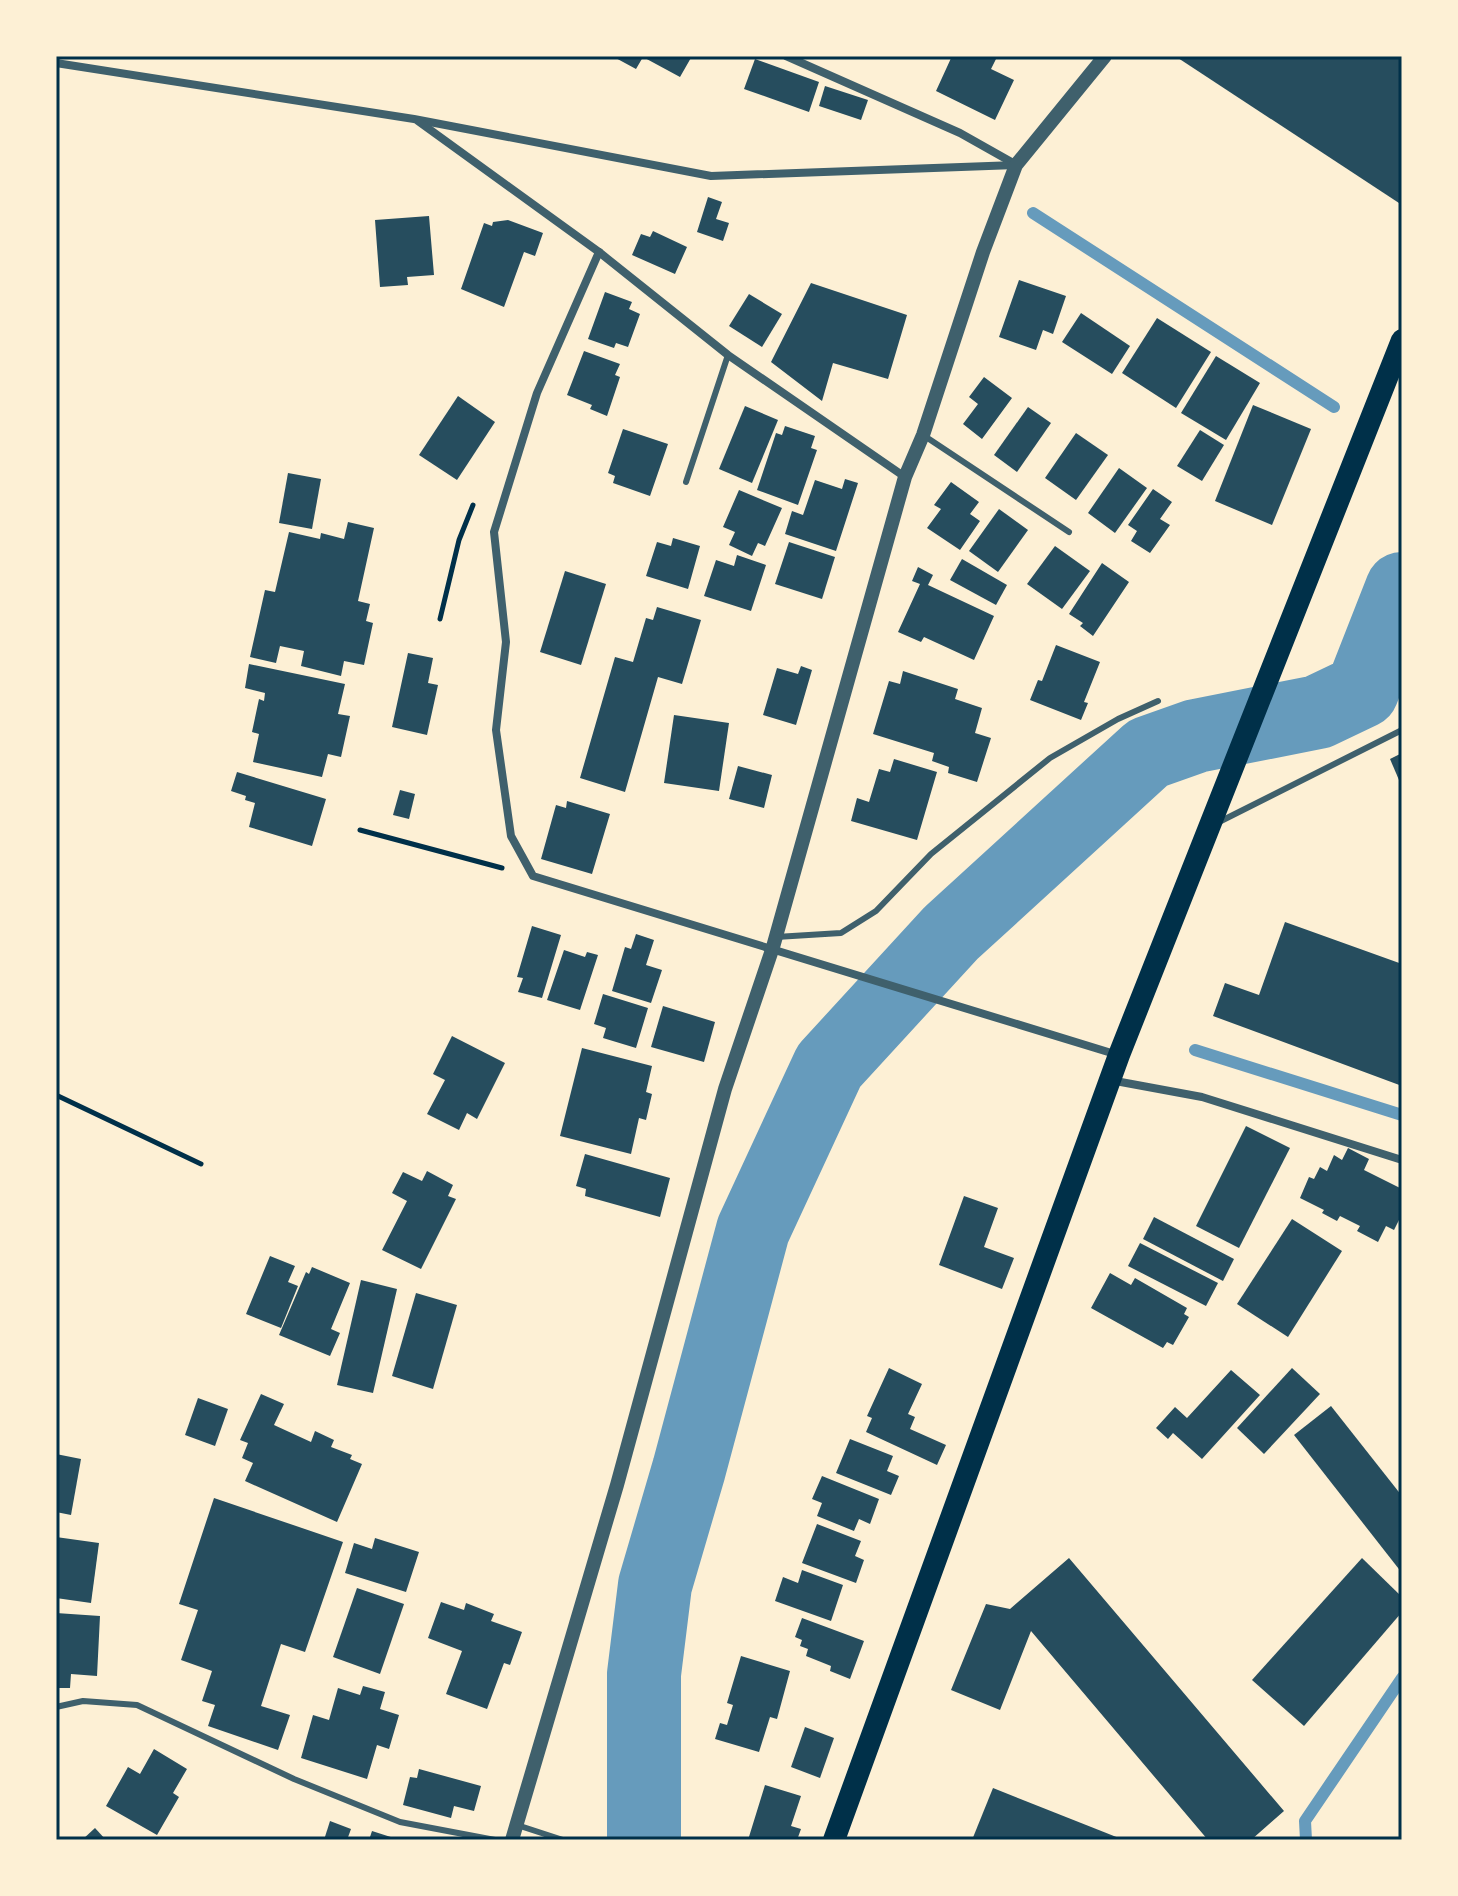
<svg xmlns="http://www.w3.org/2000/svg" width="1458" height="1896" font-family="'IBM Plex Sans',sans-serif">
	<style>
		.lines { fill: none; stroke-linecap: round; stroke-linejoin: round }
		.stream { stroke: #669bbc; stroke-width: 12 }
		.river { stroke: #669bbc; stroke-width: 74 }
		.building { fill: #264d5e }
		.path { stroke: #003049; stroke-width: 5 }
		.service { stroke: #3f606c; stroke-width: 6 }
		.minor { stroke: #3f606c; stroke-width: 8 }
		.tertiary { stroke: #3f606c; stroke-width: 14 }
		.trunk { stroke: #003049; stroke-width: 22 }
		.neatline { fill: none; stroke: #003049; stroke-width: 3 }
	</style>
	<rect width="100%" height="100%" fill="#fdf0d5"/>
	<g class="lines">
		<g class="stream">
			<polyline points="1033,213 1334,407"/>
			<polyline points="951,933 972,945"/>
			<polyline points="1195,1050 1402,1115"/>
			<polyline points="1306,1840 1305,1821 1402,1678"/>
		</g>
		<polyline class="river" points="644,1840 644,1674 655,1585 689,1469 753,1230 829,1066 951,933 1148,753 1196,736 1318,712 1362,691 1402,589"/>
	</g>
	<g class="building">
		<polygon points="612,56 692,56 680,77 643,57 636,69"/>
		<polygon points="952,56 989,56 996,59 991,69 1014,80 995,120 936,91"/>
		<polygon points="1175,56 1402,56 1402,205"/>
		<polygon points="755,59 819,82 809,112 744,89"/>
		<polygon points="825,86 868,100 861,120 819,106"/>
		<polygon points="708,197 722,202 716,219 729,223 723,241 697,232"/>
		<polygon points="429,216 434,275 407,277 408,285 380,287 375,220"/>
		<polygon points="508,220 543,233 535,256 524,252 504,307 461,289 484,223 492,226 493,222"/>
		<polygon points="653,231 687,247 675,274 632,255 641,234 650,237"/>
		<polygon points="1019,280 1066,296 1053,334 1043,330 1036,350 999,337"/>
		<polygon points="811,283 907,315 888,379 833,363 822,401 771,362"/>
		<polygon points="605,292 632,302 629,309 640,314 628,347 616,343 614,348 588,339"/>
		<polygon points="749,294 782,314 762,347 729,326"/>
		<polygon points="1081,313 1130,346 1112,374 1062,342"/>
		<polygon points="1157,318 1211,352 1176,408 1122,373"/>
		<polygon points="584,351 620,364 615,375 620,377 607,416 590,409 592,405 567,395"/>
		<polygon points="1216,356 1260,383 1226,440 1181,413"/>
		<polygon points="984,377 1012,398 982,439 963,424 978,404 969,397"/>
		<polygon points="458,396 495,422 457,480 419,455"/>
		<polygon points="1253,405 1311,429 1272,525 1215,501"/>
		<polygon points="745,406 778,420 752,483 719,469"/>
		<polygon points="1028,407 1051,423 1017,472 994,455"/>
		<polygon points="785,426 815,436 811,448 817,450 798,505 757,490 776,433 782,435"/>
		<polygon points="623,429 668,444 650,496 613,483 615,476 608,473"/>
		<polygon points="1200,430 1224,445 1202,481 1177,466"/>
		<polygon points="1076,433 1108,455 1076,500 1045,478"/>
		<polygon points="1119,468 1147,488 1115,533 1088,513"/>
		<polygon points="288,473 321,479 312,529 279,523"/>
		<polygon points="845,479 858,483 836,551 785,534 792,511 803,515 815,480 842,489"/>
		<polygon points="951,482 979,502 970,514 980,521 960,550 927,528 941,509 934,505"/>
		<polygon points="1153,489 1172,502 1160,519 1170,525 1150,553 1131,541 1137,531 1128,525"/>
		<polygon points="739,490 782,508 765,546 758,543 752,556 729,545 735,532 723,527"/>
		<polygon points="999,509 1028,530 998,572 969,551"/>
		<polygon points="348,522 374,528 358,601 370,604 366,621 373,623 364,665 344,661 341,676 301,666 304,651 280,646 276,663 250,657 265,590 275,592 289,532 320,539 321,533 344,539"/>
		<polygon points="673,538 700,546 688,589 646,576 657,542 671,546"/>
		<polygon points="789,542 835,557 822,599 775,584"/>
		<polygon points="1055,546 1090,571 1062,609 1027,584"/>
		<polygon points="737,555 766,565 751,611 704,596 716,560 734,566"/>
		<polygon points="962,559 1007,585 996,605 950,580"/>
		<polygon points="1102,563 1129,582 1093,636 1080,626 1083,623 1069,614"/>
		<polygon points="918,567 933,575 928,585 994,616 974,660 924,637 921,642 898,632 920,584 912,581"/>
		<polygon points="565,571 606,584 581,665 540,652"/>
		<polygon points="657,607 701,620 682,684 658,677 625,792 580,778 615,657 633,662 646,618 653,620"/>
		<polygon points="1056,645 1100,662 1084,702 1088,703 1081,720 1030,700 1038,680 1042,681"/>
		<polygon points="408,653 433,658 428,683 438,685 427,735 392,727"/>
		<polygon points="249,664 345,684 338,714 350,716 341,757 328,754 322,777 253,762 259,734 252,732 259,699 264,701 265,693 245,688"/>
		<polygon points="801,666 812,670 796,725 763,715 777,668 798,674"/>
		<polygon points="903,671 958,689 955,699 982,708 975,733 991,738 977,782 948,773 949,767 932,761 934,753 873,734 889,681 900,684"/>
		<polygon points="674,715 729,723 719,791 664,783"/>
		<polygon points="1402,753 1402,787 1390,759"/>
		<polygon points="894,759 937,772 917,840 851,821 857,798 869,802 879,769 890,772"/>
		<polygon points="738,766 772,775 764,808 729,799"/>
		<polygon points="237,772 326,799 312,846 249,827 255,803 245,800 246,796 231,791"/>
		<polygon points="400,790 415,794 409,819 393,815"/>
		<polygon points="567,801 610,814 592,874 541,859 556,805 566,808"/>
		<polygon points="1285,922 1402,964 1402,1086 1213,1016 1225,983 1259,995"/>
		<polygon points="532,926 561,935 542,998 518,992 523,978 517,977"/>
		<polygon points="636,934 654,940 646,965 662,970 651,1003 612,991 625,947 631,949"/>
		<polygon points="564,950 585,957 587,952 598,955 580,1010 547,1000"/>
		<polygon points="603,994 648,1008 636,1048 603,1038 606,1028 594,1024"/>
		<polygon points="663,1006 715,1022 704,1062 651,1047"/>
		<polygon points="452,1036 505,1063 477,1119 467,1113 459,1130 427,1114 445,1080 433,1074"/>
		<polygon points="582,1048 652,1066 646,1092 652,1094 646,1120 639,1118 631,1154 560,1136"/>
		<polygon points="1246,1126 1290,1148 1239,1248 1196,1226"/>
		<polygon points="1348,1148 1369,1159 1364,1170 1402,1189 1402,1214 1394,1230 1386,1226 1378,1242 1357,1231 1360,1226 1340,1216 1337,1221 1322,1213 1324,1210 1300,1198 1309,1177 1314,1179 1320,1167 1327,1171 1334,1155 1342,1160"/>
		<polygon points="585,1154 670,1178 660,1217 585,1196 586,1189 576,1186"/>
		<polygon points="427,1171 453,1185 448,1196 456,1199 421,1269 382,1250 407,1201 392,1193 403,1172 422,1181"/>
		<polygon points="964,1196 998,1208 984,1247 1014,1258 1002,1289 939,1265"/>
		<polygon points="1154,1217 1234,1259 1223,1281 1143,1239"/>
		<polygon points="1292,1219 1342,1251 1288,1337 1237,1304"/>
		<polygon points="1140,1243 1218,1283 1206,1306 1128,1266"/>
		<polygon points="270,1256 295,1266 288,1282 298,1286 281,1328 246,1314"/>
		<polygon points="312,1267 350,1283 331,1329 340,1333 330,1356 279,1335 306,1272 309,1274"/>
		<polygon points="1110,1273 1131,1285 1135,1278 1187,1308 1184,1314 1189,1317 1173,1345 1167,1342 1163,1348 1091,1308"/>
		<polygon points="361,1280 397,1289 373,1393 337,1385"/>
		<polygon points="416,1293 457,1305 433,1389 392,1376"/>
		<polygon points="889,1368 922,1384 908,1414 915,1417 910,1429 946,1445 937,1465 866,1432 872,1418 867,1416"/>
		<polygon points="1292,1368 1320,1394 1264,1454 1237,1428"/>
		<polygon points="1231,1370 1260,1395 1202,1459 1173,1433 1168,1439 1156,1428 1175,1407 1187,1418"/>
		<polygon points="261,1394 284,1404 274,1425 311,1442 315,1431 334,1440 331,1447 352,1455 350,1459 362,1464 337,1522 245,1481 253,1463 242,1458 248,1443 240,1440"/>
		<polygon points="198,1398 228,1409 215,1446 185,1435"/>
		<polygon points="1331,1406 1402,1496 1402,1573 1294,1435"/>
		<polygon points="850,1439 893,1456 887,1471 899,1476 891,1495 836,1473"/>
		<polygon points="56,1454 81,1459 71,1515 56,1512"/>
		<polygon points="822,1476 879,1499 870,1524 859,1519 854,1531 817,1516 822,1503 812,1499"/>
		<polygon points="214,1498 343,1542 305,1652 281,1644 261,1706 290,1715 278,1750 208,1726 215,1705 202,1701 212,1671 181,1660 198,1610 179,1604"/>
		<polygon points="817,1524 861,1541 855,1556 864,1560 856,1583 802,1563"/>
		<polygon points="56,1537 99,1543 91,1603 56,1598"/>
		<polygon points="375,1538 419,1552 406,1592 345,1573 354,1543 372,1549"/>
		<polygon points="1069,1558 1284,1811 1251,1840 1208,1840 1031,1631 1000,1710 951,1690 986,1604 1010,1609"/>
		<polygon points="1362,1558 1402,1597 1402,1612 1304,1726 1252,1680"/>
		<polygon points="802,1570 843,1585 831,1621 775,1601 783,1577 798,1583"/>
		<polygon points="357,1588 404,1604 380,1674 333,1657"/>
		<polygon points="441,1602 464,1610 466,1603 494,1614 491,1621 522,1632 510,1665 504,1663 487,1709 446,1694 462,1651 428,1638"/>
		<polygon points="56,1613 100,1616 97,1676 71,1674 70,1688 56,1688"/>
		<polygon points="802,1618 864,1641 850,1679 830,1671 831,1666 806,1656 808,1649 800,1646 802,1640 795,1637"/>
		<polygon points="741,1656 790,1671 777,1719 770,1717 759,1752 715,1739 720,1723 727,1725 733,1705 727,1703"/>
		<polygon points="363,1686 385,1692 380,1709 399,1715 389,1749 377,1745 367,1779 301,1758 313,1715 329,1720 338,1688 360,1695"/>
		<polygon points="805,1727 834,1738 820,1778 791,1767"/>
		<polygon points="154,1749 187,1769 173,1793 179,1797 157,1835 106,1806 128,1767 140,1774"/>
		<polygon points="419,1769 481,1786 474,1811 454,1806 451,1818 403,1805 410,1777 417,1778"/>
		<polygon points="765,1785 801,1796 791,1826 801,1829 797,1840 748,1840"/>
		<polygon points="993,1788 1124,1840 972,1840"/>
		<polygon points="330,1821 351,1829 347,1840 324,1840"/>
		<polygon points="95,1828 106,1840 82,1840"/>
		<polygon points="372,1831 397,1839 397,1840 369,1840"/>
	</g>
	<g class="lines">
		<g class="path">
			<polyline points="440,619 459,540 473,505"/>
			<polyline points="360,830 502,868"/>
			<polyline points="56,1095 201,1164"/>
		</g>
		<g class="service">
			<polyline points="923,435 1069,532"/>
			<polyline points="686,482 728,355"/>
			<polyline points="1219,822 1402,730"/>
			<polyline points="776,937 841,933 876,911 931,854 1050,758 1118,719 1158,701"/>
			<polyline points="56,1707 83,1701 137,1705 294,1779 400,1822 495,1840"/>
			<polyline points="517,1825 563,1840"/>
		</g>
		<g class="minor">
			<polyline points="786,56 960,133 1015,164"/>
			<polyline points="56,63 414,119 711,176 1016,165"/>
			<polyline points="418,121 599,252 728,355 905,477"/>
			<polyline points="599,252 537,393 494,532 506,642 496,730 511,836 533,876 1118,1055"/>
			<polyline points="1110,1080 1202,1097 1402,1160"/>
		</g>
		<polyline class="tertiary" points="512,1840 617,1485 725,1089 773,947 905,477 923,435 983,252 1016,165 1105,56"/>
		<polyline class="trunk" points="834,1840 1119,1055 1402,340"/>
	</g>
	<rect width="1458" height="1896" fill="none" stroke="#fdf0d5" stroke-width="116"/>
	<rect x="58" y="58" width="1342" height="1780" class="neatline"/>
</svg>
